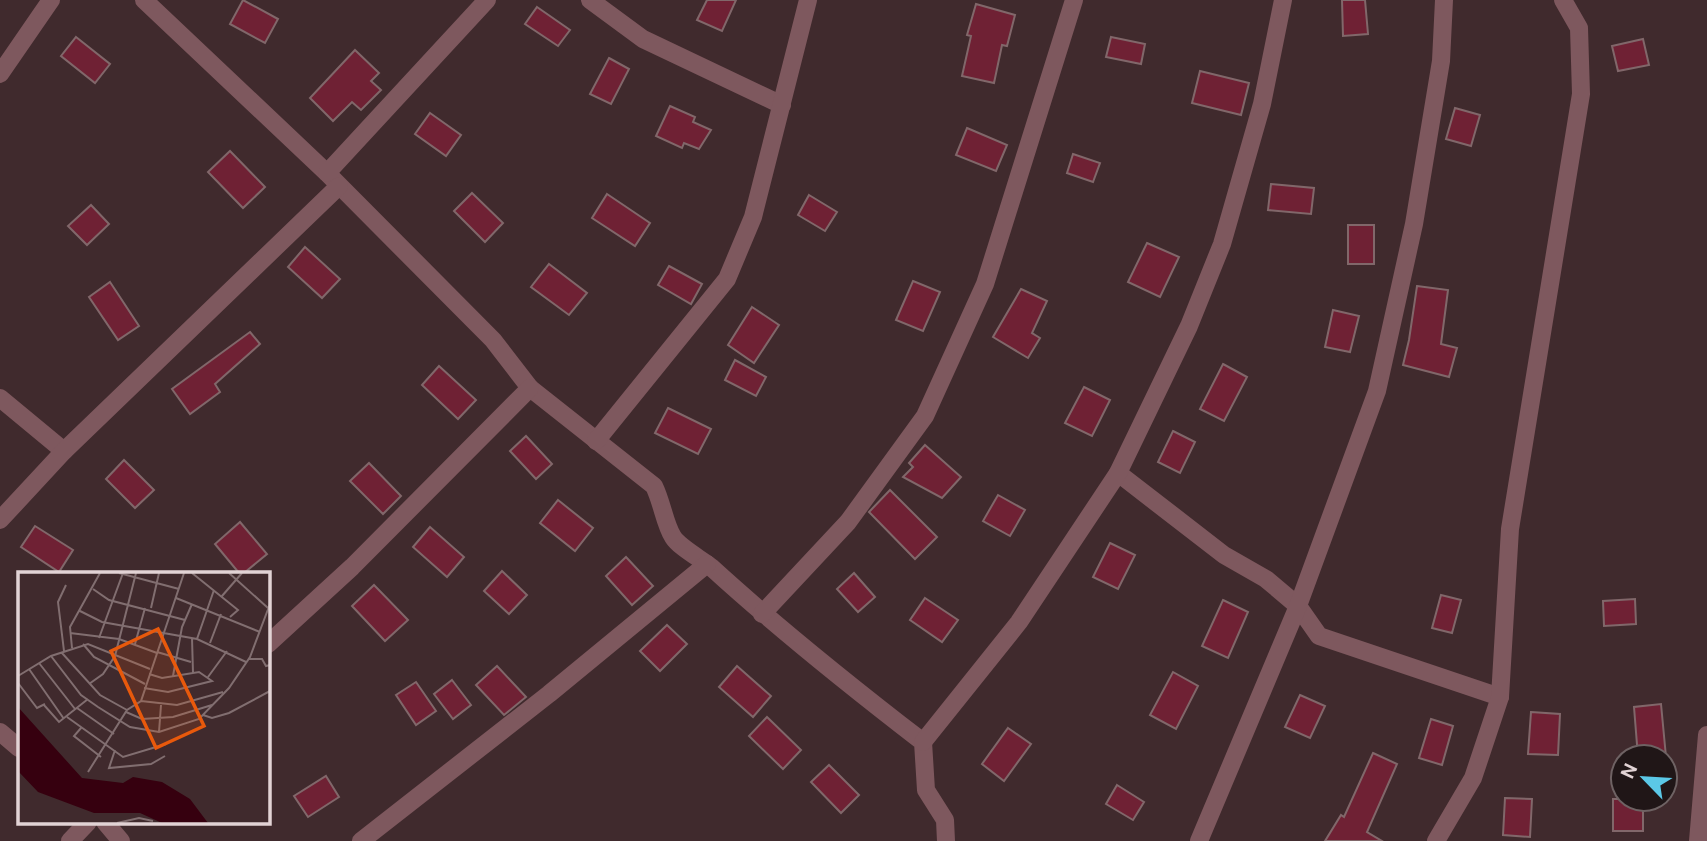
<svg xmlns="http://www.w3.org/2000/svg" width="1707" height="841" font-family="'DM Sans',sans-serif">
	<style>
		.building { fill: #6f2134; stroke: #81676a; stroke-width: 2 }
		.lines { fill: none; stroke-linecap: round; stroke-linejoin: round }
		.minor { stroke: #7e585e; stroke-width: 18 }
		.inset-road { fill: none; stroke: #816e70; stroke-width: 2 }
		.view { fill: #e8590c; fill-opacity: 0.15; stroke: #e8590c; stroke-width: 3.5 }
		.inset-edge { fill: none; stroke: #e2d3d5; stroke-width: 3.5 }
	</style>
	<rect width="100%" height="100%" fill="#402a2d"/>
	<g class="building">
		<polygon points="243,0 278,19 265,43 230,24"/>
		<polygon points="707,0 736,0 722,31 697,20"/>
		<polygon points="1342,0 1365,0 1368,34 1343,36"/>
		<polygon points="976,4 1015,15 1007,46 1002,45 994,83 962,76 971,36 967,35"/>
		<polygon points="537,7 570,30 558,46 525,24"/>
		<polygon points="76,37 110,64 95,83 61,56"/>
		<polygon points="1111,37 1145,44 1141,64 1106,57"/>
		<polygon points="1643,39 1649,65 1618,71 1612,46"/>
		<polygon points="355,50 379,73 371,81 381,90 361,110 352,102 333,121 310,98"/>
		<polygon points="609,58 629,69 611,104 590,94"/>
		<polygon points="1200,71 1249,83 1241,115 1192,103"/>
		<polygon points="670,106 695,117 693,122 711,130 699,149 684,143 682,148 656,136"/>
		<polygon points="1455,108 1480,115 1471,146 1446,139"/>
		<polygon points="430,113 461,135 446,156 415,134"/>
		<polygon points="967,128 1007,145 996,171 956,155"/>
		<polygon points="230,151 265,187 243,208 208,172"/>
		<polygon points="1073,154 1100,163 1093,182 1067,173"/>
		<polygon points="1271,184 1314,188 1311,214 1268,210"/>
		<polygon points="472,193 503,223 485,242 454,211"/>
		<polygon points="607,194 650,223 635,246 592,218"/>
		<polygon points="809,195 837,212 825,231 798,215"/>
		<polygon points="91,205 109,224 87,245 68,226"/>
		<rect x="1348" y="225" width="26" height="39"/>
		<polygon points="1147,243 1179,257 1160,297 1128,282"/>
		<polygon points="305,247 340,279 322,298 288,267"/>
		<polygon points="549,264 587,293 569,315 531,287"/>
		<polygon points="669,266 702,284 691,304 658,285"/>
		<polygon points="913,281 940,292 923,331 896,320"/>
		<polygon points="110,282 139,326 118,340 89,297"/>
		<polygon points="1417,286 1448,290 1441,344 1457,348 1449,377 1403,365 1409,340"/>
		<polygon points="1021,289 1047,301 1032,333 1040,338 1028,358 993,337"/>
		<polygon points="752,307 779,325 754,363 728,345"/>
		<polygon points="1333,310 1359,316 1350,352 1325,347"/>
		<polygon points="250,332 260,344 215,384 220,392 190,414 172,389"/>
		<polygon points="735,360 766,377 756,396 725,380"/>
		<polygon points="1223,364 1247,377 1224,421 1200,409"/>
		<polygon points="439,366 476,400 458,419 422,385"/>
		<polygon points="1084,387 1110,400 1092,436 1065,423"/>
		<polygon points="668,408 711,429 698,454 655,433"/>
		<polygon points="1173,431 1195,442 1180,473 1158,462"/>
		<polygon points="526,436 552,464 536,479 510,451"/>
		<polygon points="925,445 961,477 942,498 903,477 913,467 909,463"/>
		<polygon points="124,460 154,490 135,508 106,479"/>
		<polygon points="369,463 401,496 383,514 350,481"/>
		<polygon points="890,490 937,537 915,559 869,512"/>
		<polygon points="998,495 1025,510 1010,536 983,521"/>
		<polygon points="558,500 593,528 575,551 540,523"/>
		<polygon points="240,522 267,554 244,573 239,573 215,544"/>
		<polygon points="35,526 73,550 59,572 21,547"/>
		<polygon points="430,527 464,557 447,577 413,547"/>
		<polygon points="1110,543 1135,555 1118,589 1093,577"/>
		<polygon points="626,557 653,586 632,605 606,576"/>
		<polygon points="502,571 527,595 509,614 484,591"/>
		<polygon points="854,573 875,597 858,612 837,589"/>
		<polygon points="374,585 408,620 385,641 352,606"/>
		<polygon points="1441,595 1461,600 1452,633 1432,628"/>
		<polygon points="925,598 958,620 942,642 910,620"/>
		<polygon points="1635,599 1636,624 1604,626 1603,601"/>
		<polygon points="1223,600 1248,612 1228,658 1202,646"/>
		<polygon points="667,625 687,644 660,671 640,651"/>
		<polygon points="497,666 526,697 504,715 476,685"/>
		<polygon points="737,666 771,696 753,717 719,687"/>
		<polygon points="1173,672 1198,686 1176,729 1150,715"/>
		<polygon points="452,680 471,705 453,719 434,694"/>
		<polygon points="416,682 436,711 416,725 396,695"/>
		<polygon points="1300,695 1325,706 1310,738 1285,727"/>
		<polygon points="1661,704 1666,757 1638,757 1634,707"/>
		<polygon points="1531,712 1560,714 1558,755 1528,754"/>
		<polygon points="767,717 801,750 783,769 749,736"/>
		<polygon points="1431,719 1453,726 1442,765 1419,758"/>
		<polygon points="1008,728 1031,744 1004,781 982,764"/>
		<polygon points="1373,753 1397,764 1367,832 1382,841 1325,841 1341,815 1344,817"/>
		<polygon points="829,765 859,795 841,813 811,782"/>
		<polygon points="326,776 339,797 308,817 294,796"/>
		<polygon points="1117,785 1144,802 1133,820 1106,804"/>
		<polygon points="1505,798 1532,799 1530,837 1503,835"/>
		<rect x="1613" y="799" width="30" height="32"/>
	</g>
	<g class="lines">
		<g class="minor">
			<path d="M 144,0 L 327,173 L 493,340 L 530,388 L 654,486 C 662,502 665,525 673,537 C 679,547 701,559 711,567 C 780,630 849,685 923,742 L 926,790 L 945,820 L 946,841"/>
			<polyline points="590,0 643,39 782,105"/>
			<polyline points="0,74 51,0"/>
			<polyline points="327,173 487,0"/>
			<polyline points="0,398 64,451"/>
			<polyline points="596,441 727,279 753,217 808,0"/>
			<polyline points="1118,473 1224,555 1266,579 1298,606 1319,636 1500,697"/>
			<polyline points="0,520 64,451 339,186"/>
			<polyline points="762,614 848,522 925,416 985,284 1074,0"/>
			<polyline points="268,644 352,567 530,388"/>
			<polyline points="0,732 19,748"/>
			<polyline points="923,742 1019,622 1118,473 1189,326 1222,244 1262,104 1283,0"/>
			<polyline points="105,822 121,841"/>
			<polyline points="70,841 88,822"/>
			<polyline points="361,841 549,694 707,564"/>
			<polyline points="1199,841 1298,606 1377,391 1414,224 1441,61 1444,0"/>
			<polyline points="1436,841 1473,778 1500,697 1510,529 1581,94 1579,28 1563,0"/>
			<polyline points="1698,841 1707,735"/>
		</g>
	</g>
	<g transform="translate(18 572)">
		<rect width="252" height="252" fill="#402a2d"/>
		<path d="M 0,135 L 64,206 L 105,211 L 115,205 L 144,210 L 172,227 L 190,251 L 144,251 L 122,241 L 76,241 L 20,220 L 0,199 Z" fill="#36000f"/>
		<path class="inset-road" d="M 101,1 L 161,17M 174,1 L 220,38 L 212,45M 211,1 L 250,36M 75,17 L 91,28 L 167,48M 204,24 L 224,1M 158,26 L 242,60M 133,36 L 141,1M 62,39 L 84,50 L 179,67 L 228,90M 52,61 L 101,67 L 139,81M 81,66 L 105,1M 174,66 L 175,101M 179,67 L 196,18M 192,71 L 203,42M 65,72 L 76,85 L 127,112M 117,72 L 127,36M 54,76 L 52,55 L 82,1M 46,79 L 40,30 L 48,13M 139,80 L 173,90M 44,81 L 82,123 L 109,138M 33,84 L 63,123 L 80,135 L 112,155 L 141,160 L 181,147 L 211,116 L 232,85 L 252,32M 231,87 L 244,87 L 248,94 L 252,93M 21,91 L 57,137M 11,97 L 46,147M 0,104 L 33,84 L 70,72 L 132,97M 155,104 L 164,55 L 174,32M 190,105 L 209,79M 0,111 L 19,136 L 27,132M 71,112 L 85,102 L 97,84 L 118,1M 126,116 L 150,120 L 194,109 L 181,100 L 144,106 L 131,102M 123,129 L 159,133 L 205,120M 26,133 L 41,150 L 70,127M 59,136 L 96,162M 108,140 L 124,147 L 155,145 L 194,133M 185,143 L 194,146 L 211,141 L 252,119M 49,145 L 105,185 L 148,172M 63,156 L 56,164 L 83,185M 141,160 L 143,133M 97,178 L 91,196 L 133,192 L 147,184M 70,200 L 109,138 L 123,129 L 166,1M 99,251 L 121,246 L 135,249"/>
		<path class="view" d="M 140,57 L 186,154 L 138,176 L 93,79 Z"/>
		<rect width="252" height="252" class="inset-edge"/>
	</g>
	<g transform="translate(1644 778) rotate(295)"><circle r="33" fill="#201617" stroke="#6e6263" stroke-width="2"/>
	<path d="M0-5L12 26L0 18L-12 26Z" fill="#5bc8e7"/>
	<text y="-10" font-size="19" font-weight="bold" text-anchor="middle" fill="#e2d3d5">N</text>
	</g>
</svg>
